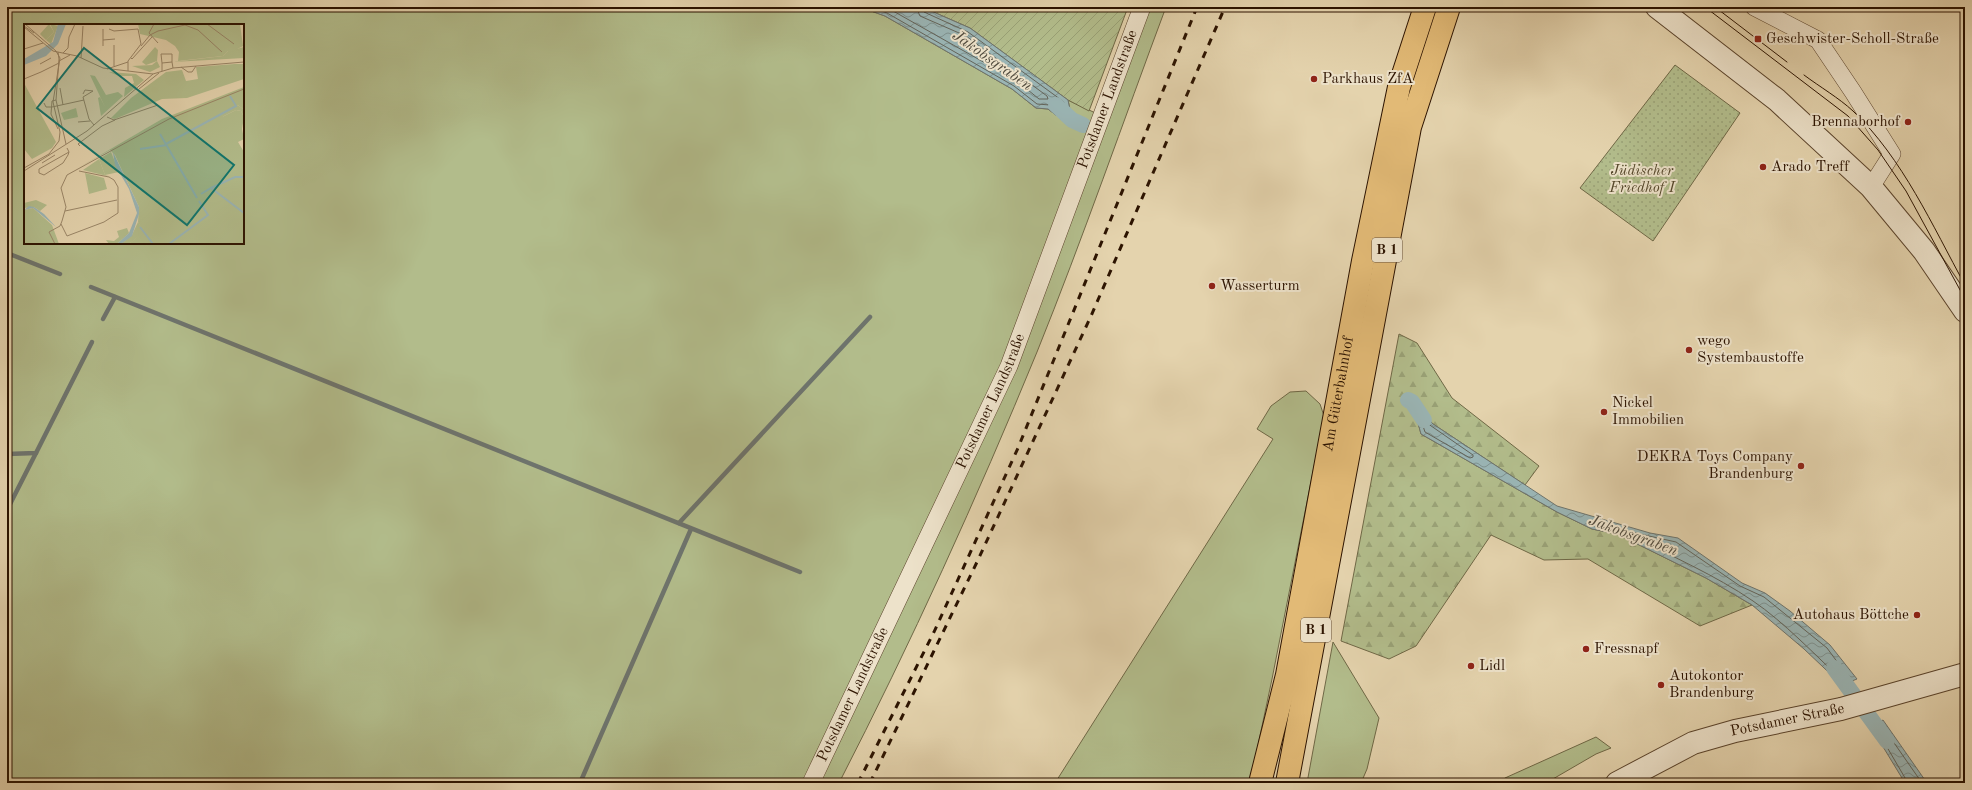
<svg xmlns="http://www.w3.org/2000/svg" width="1972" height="790" font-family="'Old Standard TT',serif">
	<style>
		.grass { fill: #b2bc8b; stroke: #6f6846; fill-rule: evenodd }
		.forest { fill: url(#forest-firs); stroke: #6f6846 }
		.park { fill: url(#park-dots); stroke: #6f6846 }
		.garden { fill: url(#garden-furrows); stroke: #6f6846 }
		.water { fill: url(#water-waves); stroke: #6e746d }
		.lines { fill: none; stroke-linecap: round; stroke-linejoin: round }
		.shore { stroke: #63645a; stroke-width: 1 }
		.stream { stroke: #6e746d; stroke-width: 4.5 }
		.canal { stroke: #9ab5b5; stroke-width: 16 }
		.minor-casing { stroke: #5a432b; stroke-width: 18 }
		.tertiary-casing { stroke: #5a432b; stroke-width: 24 }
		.primary-casing { stroke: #2c1300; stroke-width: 24 }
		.minor { stroke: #ede2ca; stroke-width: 17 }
		.tertiary { stroke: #ede2ca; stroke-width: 22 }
		.primary { stroke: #e2ba76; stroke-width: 22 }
		.tram { stroke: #2c1300; stroke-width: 1 }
		.rail { stroke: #2c1300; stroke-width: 3; stroke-dasharray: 7 7; stroke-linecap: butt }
		.poi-dot { fill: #8f2418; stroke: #ede2ca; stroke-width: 1.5 }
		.labels { text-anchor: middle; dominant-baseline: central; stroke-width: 4; stroke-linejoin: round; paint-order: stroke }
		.shield { fill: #ede2ca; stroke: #66513d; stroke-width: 1 }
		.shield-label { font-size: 14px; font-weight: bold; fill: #2c1300 }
		.poi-label { font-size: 15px; fill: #2c1300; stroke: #ede2ca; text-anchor: start }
		.street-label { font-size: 15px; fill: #2c1300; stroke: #ede2ca }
		.park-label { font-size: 15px; font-style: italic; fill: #54462a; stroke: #ede2ca }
		.water-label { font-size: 16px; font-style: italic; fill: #524c3f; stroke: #ede2ca }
		.inset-river { fill: none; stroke: #9ab5b5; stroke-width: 2 }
		.inset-road { fill: none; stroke: #9a8668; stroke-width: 1 }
		.view { fill: #0f766e; fill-opacity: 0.15; stroke: #0f766e; stroke-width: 2 }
		.inset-edge { fill: none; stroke: #2c1300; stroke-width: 2 }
	</style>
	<defs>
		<pattern id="forest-firs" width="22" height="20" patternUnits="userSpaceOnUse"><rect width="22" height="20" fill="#b2bc8b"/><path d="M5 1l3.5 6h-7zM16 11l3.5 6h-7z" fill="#99a176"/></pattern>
		<pattern id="park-dots" width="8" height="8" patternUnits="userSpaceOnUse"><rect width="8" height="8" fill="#b2bc8b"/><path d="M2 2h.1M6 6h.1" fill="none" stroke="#99a176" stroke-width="1.8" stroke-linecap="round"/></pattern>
		<pattern id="garden-furrows" width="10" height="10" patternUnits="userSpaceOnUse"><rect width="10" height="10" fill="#b2bc8b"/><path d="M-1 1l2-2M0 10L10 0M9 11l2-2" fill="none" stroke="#99a176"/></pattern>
		<pattern id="water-waves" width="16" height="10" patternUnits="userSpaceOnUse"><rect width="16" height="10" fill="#9ab5b5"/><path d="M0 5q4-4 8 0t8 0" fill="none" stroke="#7e9291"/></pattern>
	</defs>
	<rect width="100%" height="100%" fill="#e4d3ad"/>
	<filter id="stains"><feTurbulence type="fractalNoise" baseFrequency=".005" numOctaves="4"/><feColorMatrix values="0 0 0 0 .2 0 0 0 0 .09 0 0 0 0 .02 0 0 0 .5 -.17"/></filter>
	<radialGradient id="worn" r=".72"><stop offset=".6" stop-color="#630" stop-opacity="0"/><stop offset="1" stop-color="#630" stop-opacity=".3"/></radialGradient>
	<g class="grass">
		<path d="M 7,7 L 860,7 L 885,16 L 1012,89 L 1036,108 L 1048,109 L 1065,122 L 1072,119 L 1068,100 L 1108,119 L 1148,7 L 1166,7 C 1123,122 1083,238 1037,352 C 977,498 911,643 839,783 L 7,783 ZM 25,25 L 243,25 L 243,243 L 25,243 Z"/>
		<polygon points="1306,391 1320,404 1324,416 1272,679 1250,783 1055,783 1273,439 1257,429 1271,406 1290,392"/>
		<polygon points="1333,642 1379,718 1367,769 1361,783 1307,783"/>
		<polygon points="1596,737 1611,748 1596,754 1546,783 1499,783 1505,778"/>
	</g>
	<polygon class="forest" points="1399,334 1417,343 1452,398 1539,466 1525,485 1433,424 1413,403 1421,434 1557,512 1592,529 1617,534 1706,578 1752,605 1700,626 1588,559 1544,560 1491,535 1416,646 1389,659 1341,641"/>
	<polygon class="park" points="1675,65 1740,113 1653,241 1580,188"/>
	<polygon class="garden" points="922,7 1128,7 1089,111 1068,100 970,28"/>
	<g class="water">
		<polygon points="860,7 922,7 970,28 1068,100 1072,120 1065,122 1048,109 1036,108 1012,89 885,16"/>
		<polygon points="1412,402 1433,424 1557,506 1650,533 1678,538 1742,583 1765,593 1790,611 1830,645 1857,679 1842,685 1804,649 1752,605 1706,578 1617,534 1592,529 1557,512 1421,434"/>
		<polygon points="1883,720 1927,783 1905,783 1871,727"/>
	</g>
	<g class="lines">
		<g class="shore">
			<polyline points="871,7 887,13 1014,86 1037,104 1050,105 1064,116 1067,116 1064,102 968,32 924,12 922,7"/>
			<polyline points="886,7 1017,81 1039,99 1048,99 1047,96 966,36 920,16 916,7"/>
			<polygon points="1424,421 1473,455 1473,457 1470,458 1425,432 1422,423"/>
			<path d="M 1631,532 L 1676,542 L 1740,586 L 1764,597 L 1827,648 L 1849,678 L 1842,680 C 1815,655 1784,622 1753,601 C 1715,575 1671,556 1630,535 L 1629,533 Z"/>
			<polyline points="1908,783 1877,730 1880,726 1883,727 1922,783"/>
		</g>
		<g class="stream">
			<polyline points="7,253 60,274"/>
			<polyline points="91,287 800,572"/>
			<polyline points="103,319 115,297"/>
			<polyline points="7,454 36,453 92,342"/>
			<polyline points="7,510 36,453"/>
			<polyline points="679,523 870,317"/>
			<polyline points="580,783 691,529"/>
		</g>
		<g class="canal">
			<polyline points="1056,105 1072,120 1083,125"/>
			<polyline points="1408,400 1412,402 1424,420"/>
			<polyline points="1834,668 1887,741"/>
		</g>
		<g class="minor-casing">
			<g id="minor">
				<polyline points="1754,7 1818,40 1853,92 1892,154 1871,187"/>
				<path id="s1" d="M 811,783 L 1009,366 L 1142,7"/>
			</g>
		</g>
		<g class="tertiary-casing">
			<g id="tertiary">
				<polyline points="1657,7 1777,100 1871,187 1924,251 1965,311"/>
				<path id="s2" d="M 1617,783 L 1693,743 L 1735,731 L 1841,709 L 1965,674"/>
			</g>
		</g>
		<g class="primary-casing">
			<g id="primary">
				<path id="s3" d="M 1260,783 L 1287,675 L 1363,261 L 1399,87 L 1425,7"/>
				<polyline points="1287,783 1410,127 1449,7"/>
			</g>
		</g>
		<use href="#minor" class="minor"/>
		<use href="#tertiary" class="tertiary"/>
		<use href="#primary" class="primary"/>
		<g class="tram">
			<polyline points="1705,7 1848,116 1878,150 1906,191 1965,299"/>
			<polyline points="1715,7 1787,62"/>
			<path d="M 1804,75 C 1820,87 1839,98 1853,111 C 1903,159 1932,225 1965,285"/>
		</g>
		<g class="rail">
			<polyline points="858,783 934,632 1018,448 1197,7"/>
			<polyline points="870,783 977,562 1091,316 1225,7"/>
		</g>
	</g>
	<g class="poi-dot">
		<rect x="1754" y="35" width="8" height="8" rx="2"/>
		<circle cx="1314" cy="79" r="4"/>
		<circle cx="1908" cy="122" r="4"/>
		<circle cx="1763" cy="167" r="4"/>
		<circle cx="1212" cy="286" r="4"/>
		<circle cx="1689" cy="350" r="4"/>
		<circle cx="1604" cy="412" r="4"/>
		<circle cx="1801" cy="466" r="4"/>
		<circle cx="1917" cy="615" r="4"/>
		<circle cx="1586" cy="649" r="4"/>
		<circle cx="1471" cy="666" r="4"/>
		<circle cx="1661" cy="685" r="4"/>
	</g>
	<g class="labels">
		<g class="shield">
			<rect x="1372" y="238" width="30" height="24" rx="3"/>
			<rect x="1301" y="618" width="30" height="24" rx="3"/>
		</g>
		<g class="shield-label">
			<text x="1387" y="250">B 1</text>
			<text x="1316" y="630">B 1</text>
		</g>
		<g class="poi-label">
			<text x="1766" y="39">Geschwister-Scholl-Straße</text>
			<text x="1322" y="79">Parkhaus ZfA</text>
			<text x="1900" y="122" text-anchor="end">Brennaborhof</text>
			<text x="1771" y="167">Arado Treff</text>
			<text x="1220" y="286">Wasserturm</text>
			<text x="1697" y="341">wego<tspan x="1697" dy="17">Systembaustoffe</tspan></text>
			<text x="1612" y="403">Nickel<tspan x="1612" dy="17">Immobilien</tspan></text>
			<text x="1793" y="457" text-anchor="end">DEKRA Toys Company<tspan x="1793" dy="17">Brandenburg</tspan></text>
			<text x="1909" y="615" text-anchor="end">Autohaus Böttche</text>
			<text x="1594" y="649">Fressnapf</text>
			<text x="1479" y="666">Lidl</text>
			<text x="1669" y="676">Autokontor<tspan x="1669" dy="17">Brandenburg</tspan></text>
		</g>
		<g class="street-label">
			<text stroke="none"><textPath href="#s1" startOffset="746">Potsdamer Landstraße</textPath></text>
			<text stroke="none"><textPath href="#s3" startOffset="397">Am Güterbahnhof</textPath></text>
			<text stroke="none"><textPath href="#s1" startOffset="422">Potsdamer Landstraße</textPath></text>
			<text stroke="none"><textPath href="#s1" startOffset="98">Potsdamer Landstraße</textPath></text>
			<text stroke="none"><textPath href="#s2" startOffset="183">Potsdamer Straße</textPath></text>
		</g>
		<g class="park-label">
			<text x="1642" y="171">Jüdischer<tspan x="1642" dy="17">Friedhof I</tspan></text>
		</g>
		<g class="water-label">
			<text transform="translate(992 61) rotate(35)">Jakobsgraben</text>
			<text transform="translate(1633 536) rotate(20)">Jakobsgraben</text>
		</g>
	</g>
	<g transform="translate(24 24)">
		<rect width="220" height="220" fill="#e4d3ad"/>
		<path d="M 26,0 L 34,2 L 27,20 L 22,16 L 30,8 ZM 220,23 L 220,34 L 149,38 L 199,32 L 204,27 ZM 133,37 L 136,43 L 126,48 L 108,42 L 128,41 ZM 211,40 L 220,40 L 220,55 L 163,74 L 138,75 L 91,95 L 87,94 L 107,74 L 142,48 L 158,46 L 162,57 L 174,55 L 172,43 ZM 85,48 L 112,50 L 120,56 L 100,73 L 101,64 L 110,59 L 108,52 L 95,52 ZM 220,63 L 220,86 L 214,81 L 198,93 L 212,86 L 217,87 L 220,93 L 218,105 L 220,115 L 214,118 L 220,128 L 220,220 L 105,220 L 119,208 L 114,198 L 115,183 L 91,131 L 86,126 L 54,144 L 138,95 ZM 75,135 L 81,151 L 87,153 L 59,146 ZM 61,149 L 80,154 L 83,165 L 65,170 Z" fill="#b2bc8b"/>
		<path d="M 66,51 L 71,52 L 82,71 L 94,68 L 99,72 L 77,92 L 74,74 L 76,73 L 81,83 ZM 214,81 L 220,86 L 220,93 L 217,87 L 212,86 L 198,93 L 194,91 ZM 12,176 L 23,181 L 16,187 L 10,183 L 0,184 L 0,179 ZM 114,198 L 120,208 L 105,220 L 97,220 L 108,211 ZM 103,204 L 105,209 L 93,220 L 85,220 L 82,216 L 90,217 L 95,213 L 93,207 Z" fill="#b2bc8b"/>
		<path d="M 0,59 L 32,118 L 28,124 L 8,135 L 0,125 Z" fill="#b2bc8b"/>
		<path d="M 25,0 L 30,8 L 22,16 L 16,10 ZM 52,84 L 54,93 L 40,96 L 37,89 Z" fill="#b2bc8b"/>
		<path d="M 114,0 L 216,0 L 219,22 L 206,29 L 204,27 L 199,32 L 154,37 L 155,28 L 151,22 L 142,16 L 116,10 ZM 131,23 L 134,26 L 133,37 L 122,41 L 118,38 ZM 87,128 L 95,148 L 81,151 L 75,135 ZM 9,184 L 28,201 L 35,220 L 0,220 L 0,186 Z" fill="#b2bc8b"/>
		<path d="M 34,0 L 42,0 L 34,20 L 22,32 L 0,41 L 0,35 L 29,18 ZM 89,128 L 115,183 L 115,190 L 108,212 L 97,220 L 93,220 L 105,209 L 113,189 L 105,165 L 91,141 ZM 5,182 L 10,183 L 20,190 L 32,203 L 9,184 L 0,186 Z" fill="#9ab5b5"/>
		<path class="inset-river" d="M 136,110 L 173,174M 142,120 L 212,82 L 206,72M 116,125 L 143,121M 187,164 L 211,153 L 220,153M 177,170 L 187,164 L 220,189M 116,203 L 129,220M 145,220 L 184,191 L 175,177"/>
		<path class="inset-road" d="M 1,0 L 32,27M 130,0 L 125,9 L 134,19M 183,0 L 210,20M 0,2 L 10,9M 0,3 L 29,27 L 53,32 L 79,44 L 129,50M 79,5 L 79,22M 85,5 L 90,7 L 114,5 L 117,20 L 104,37 L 104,47M 79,16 L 91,15M 117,22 L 126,11 L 134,7 L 161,1 L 174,6 L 198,28M 0,25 L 19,19M 34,28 L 35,35 L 32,76 L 42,120M 39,29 L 44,24 L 45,13 L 51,0M 57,34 L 59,2M 107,34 L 108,35 L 128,13M 35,37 L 46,31M 138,39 L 137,30 L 148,30 L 148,38M 16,40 L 27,34M 90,42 L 90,21M 157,43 L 164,48 L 168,48 L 172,42M 83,45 L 104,38M 138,47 L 138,39 L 148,38 L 149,44M 17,48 L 35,39M 0,55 L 17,48M 36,64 L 39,81M 115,65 L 135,49M 59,70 L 61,66 L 69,67 L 59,73 L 65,95 L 70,101M 32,76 L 28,77 L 27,90 L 34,105M 20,79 L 22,83 L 28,83 L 60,76M 83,93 L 90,96 L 134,81M 54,98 L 66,97M 56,122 L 54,120 L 78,102 L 91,96M 43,124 L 45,128 L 44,131 L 39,139 L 20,151 L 15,149 L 15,145 L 45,128M 18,139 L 31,131M 0,144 L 25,130 L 35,117 L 36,108 L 29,78 L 36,34 L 32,27M 0,147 L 63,107 L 129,50 L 149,44 L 220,38M 41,187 L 93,176M 37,200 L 43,212 L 80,198 L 94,189 L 94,163 L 90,156 L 85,153 L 55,147M 31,220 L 25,208 L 36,202 L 38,197 L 42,183 L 37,164 L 43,151 L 145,95 L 220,65"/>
		<path class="view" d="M 60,24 L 210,141 L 163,201 L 13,84 Z"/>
		<rect width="220" height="220" class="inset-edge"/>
	</g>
	<rect width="1972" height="790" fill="none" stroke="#e4d3ad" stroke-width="24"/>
	<rect x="8" y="8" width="1956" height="774" fill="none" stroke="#2c1300" stroke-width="2"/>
	<rect x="12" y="12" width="1948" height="766" fill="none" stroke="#2c1300"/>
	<rect width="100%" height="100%" filter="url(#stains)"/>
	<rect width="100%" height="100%" fill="url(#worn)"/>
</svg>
